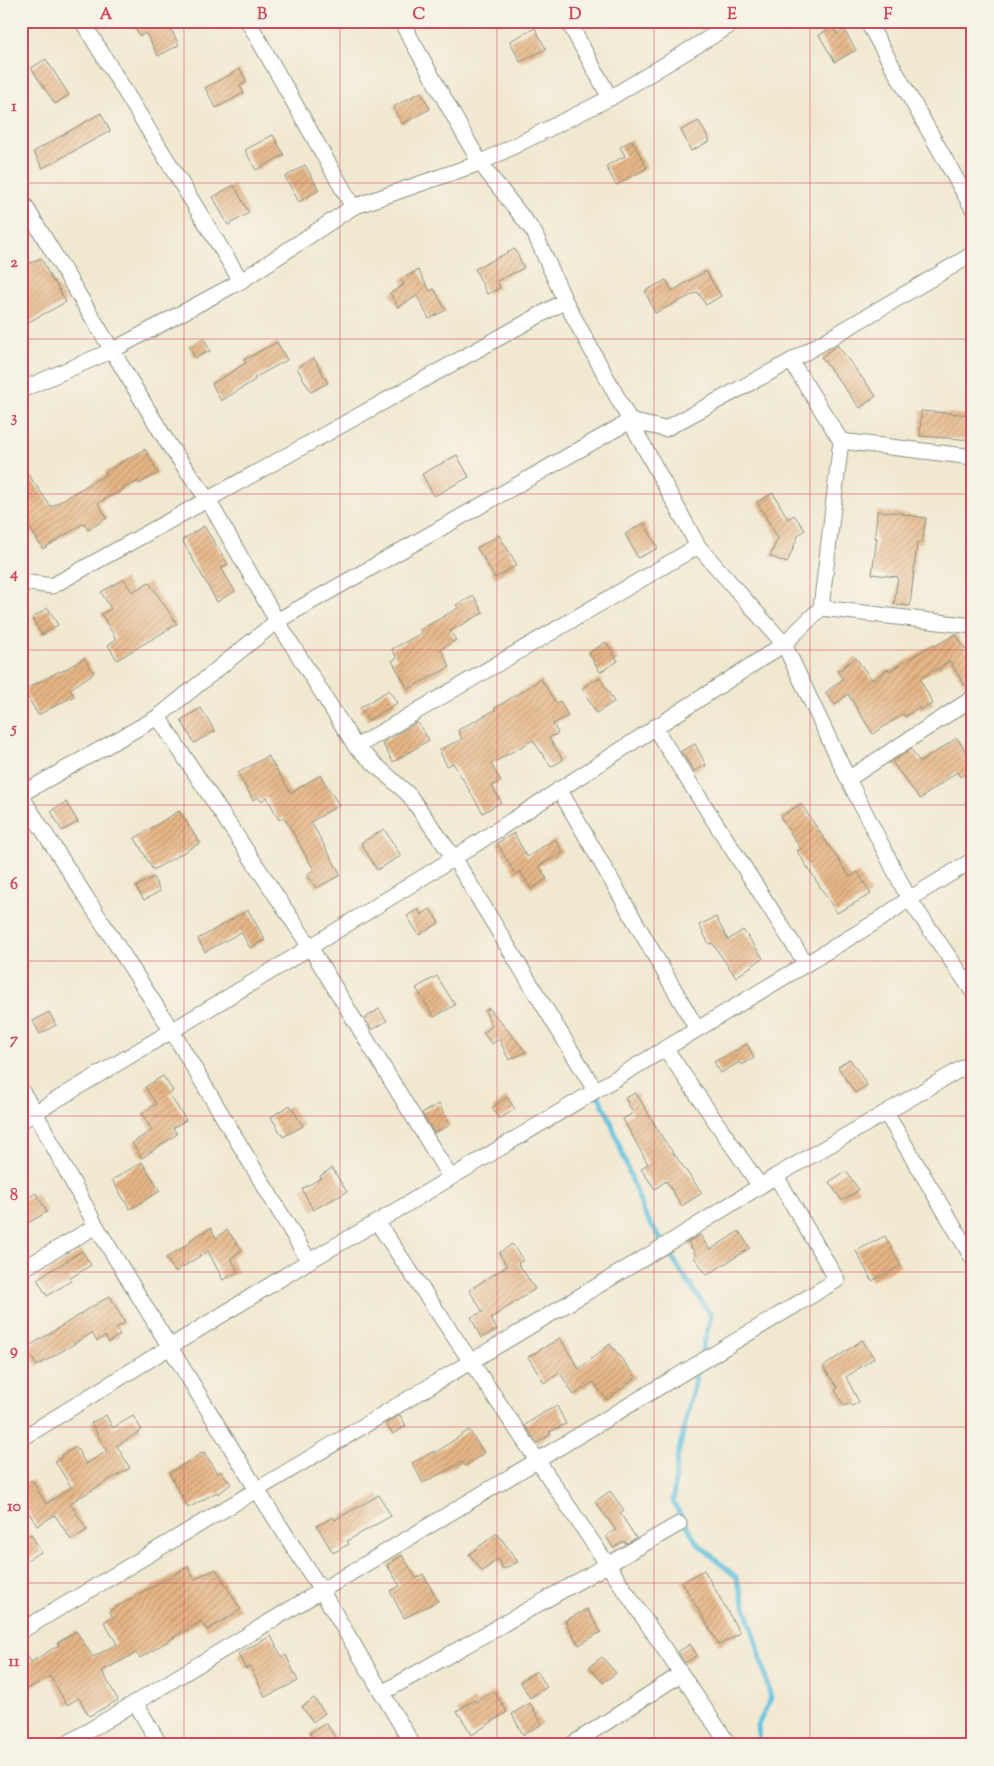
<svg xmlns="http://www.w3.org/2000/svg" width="994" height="1766" font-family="'Sorts Mill Goudy',serif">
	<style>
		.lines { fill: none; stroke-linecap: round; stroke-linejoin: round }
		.stream { stroke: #5fc0de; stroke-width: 5 }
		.building { fill: url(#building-hatch) }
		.minor-casing { stroke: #889282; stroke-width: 17 }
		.minor { stroke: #fff; stroke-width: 15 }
		.grid { fill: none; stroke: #d1495b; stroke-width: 1; stroke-opacity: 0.55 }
		.neatline { fill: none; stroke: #d1495b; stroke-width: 2 }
		.grid-label { font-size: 16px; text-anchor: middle; font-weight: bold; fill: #d1495b }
	</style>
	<defs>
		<pattern id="building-hatch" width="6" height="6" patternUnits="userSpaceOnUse" patternTransform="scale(1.25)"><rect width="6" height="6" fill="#e7b686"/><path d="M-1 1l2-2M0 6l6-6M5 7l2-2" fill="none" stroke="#bb956e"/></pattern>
	</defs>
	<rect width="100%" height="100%" fill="#f7f3e8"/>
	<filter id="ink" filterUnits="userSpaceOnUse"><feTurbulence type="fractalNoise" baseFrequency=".02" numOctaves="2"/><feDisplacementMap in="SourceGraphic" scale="10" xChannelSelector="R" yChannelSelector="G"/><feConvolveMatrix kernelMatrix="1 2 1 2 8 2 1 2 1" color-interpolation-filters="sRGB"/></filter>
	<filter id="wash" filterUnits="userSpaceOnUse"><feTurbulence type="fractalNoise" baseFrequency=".0096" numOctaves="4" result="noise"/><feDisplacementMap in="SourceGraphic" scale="20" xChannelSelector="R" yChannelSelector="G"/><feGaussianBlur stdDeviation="1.12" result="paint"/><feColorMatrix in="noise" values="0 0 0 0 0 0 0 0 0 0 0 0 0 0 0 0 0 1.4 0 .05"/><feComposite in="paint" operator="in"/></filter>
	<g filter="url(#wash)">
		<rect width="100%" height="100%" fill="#f1e8d0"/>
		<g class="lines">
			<g class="stream">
				<polyline points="597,1093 609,1117 644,1213 686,1279 711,1315 700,1359"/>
				<polyline points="698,1368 677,1459 673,1502 697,1543 736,1577 757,1644 771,1698 758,1725 759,1745"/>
			</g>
		</g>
		<g id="blocks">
			<g class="building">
				<polygon points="131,21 167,21 179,45 158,56 146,33 140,36"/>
				<polygon points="833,27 837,34 844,30 856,50 835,62 819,35"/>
				<polygon points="535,28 546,49 520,62 510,41"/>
				<polygon points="46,59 69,95 55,104 31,68"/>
				<polygon points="240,69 247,82 240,86 244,93 216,108 205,88"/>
				<polygon points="421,92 430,109 402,124 393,107"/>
				<polygon points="101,113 110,131 43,168 33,152"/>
				<polygon points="699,121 710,141 691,151 681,130"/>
				<polygon points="273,135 284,155 256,170 245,150"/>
				<polygon points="632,140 647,168 616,185 606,166 625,156 620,147"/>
				<polygon points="305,165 319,190 299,202 285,177"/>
				<polygon points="234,185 249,213 228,225 213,197"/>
				<polygon points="515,249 524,268 497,281 500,288 487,294 475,269"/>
				<polygon points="41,258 53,282 54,281 66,302 21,326 21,267"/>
				<polygon points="418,270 430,291 434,289 446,310 429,319 417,296 398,307 390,293 404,285 401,279"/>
				<polygon points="706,271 721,296 706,305 698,292 655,313 645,291 666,280 672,291"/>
				<polygon points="204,338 210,351 195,358 189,346"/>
				<polygon points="277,342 287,360 254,378 255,380 221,401 212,384 246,363 244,360"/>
				<polygon points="837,345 876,396 860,408 821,357"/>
				<polygon points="314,358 328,383 311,392 297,368"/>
				<polygon points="921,411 973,415 973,440 920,436"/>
				<polygon points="145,449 158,473 139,484 138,481 98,503 107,518 88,530 84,523 43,549 26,522 30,519 21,507 21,464 51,507 106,474 105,472"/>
				<polygon points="457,455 469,477 434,496 422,474"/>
				<polygon points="773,493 788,519 794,515 805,530 799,534 787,563 770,556 778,538 757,502"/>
				<polygon points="877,511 902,513 902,514 926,518 922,543 917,543 910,606 894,604 898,577 872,574 877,538 875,538"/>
				<polygon points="644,523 658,548 638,558 625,534"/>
				<polygon points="204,526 228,564 221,568 235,591 217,602 182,540"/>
				<polygon points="499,535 517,565 495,578 477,548"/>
				<polygon points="124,579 132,592 149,582 177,624 117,660 108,645 116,639 101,614 111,609 101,592"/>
				<polygon points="474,596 483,613 450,631 456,640 441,649 450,667 408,689 392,661 397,658 392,649 422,633 420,630 458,608 456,605"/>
				<polygon points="48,608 58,625 42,635 32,618"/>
				<polygon points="956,634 973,661 973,680 964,685 950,661 920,679 933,704 920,710 919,707 905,717 903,714 873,734 848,694 835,705 825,693 843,679 837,671 856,658 872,680 888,669 889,671 934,644 935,646"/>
				<polygon points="606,642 618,661 600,672 589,653"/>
				<polygon points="84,658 94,673 70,689 74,696 38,715 24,690 60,671 61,672"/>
				<polygon points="600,678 614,702 596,713 582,688"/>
				<polygon points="541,679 556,703 560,701 568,716 553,724 558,733 549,738 563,760 551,767 533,740 491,764 501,781 492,786 501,802 483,813 453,763 447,766 439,750 462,739 458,730 495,710 495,708"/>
				<polygon points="389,690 397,703 368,721 360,708"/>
				<polygon points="201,708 215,731 194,743 181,720"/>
				<polygon points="417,722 429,740 393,762 382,743"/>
				<polygon points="957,738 973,763 973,768 960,777 957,772 920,799 892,762 911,749 920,762"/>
				<polygon points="695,744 706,765 694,771 681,751"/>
				<polygon points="268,756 291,793 320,775 339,805 311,822 341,875 316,888 307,874 314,870 284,817 279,820 267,797 261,801 258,797 253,800 238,773"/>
				<polygon points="66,802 78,822 62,831 51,811"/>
				<polygon points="801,804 850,877 858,872 871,894 837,913 797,851 801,849 780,817"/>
				<polygon points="179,811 200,843 153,870 135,838"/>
				<polygon points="384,829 401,856 377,870 361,843"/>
				<polygon points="514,833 527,857 555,839 563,852 539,866 547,879 531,889 520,871 515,874 497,843"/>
				<polygon points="153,877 160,891 144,900 136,887"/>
				<polygon points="418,909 421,915 430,909 439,923 419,935 407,916"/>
				<polygon points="248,910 265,940 250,948 241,932 205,952 198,939"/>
				<polygon points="716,917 728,940 743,930 763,958 736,977 712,943 709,944 699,925"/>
				<polygon points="437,976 455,1005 434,1017 416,988"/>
				<polygon points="489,1008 499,1020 526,1052 509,1060 499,1039 492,1044 483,1033 492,1026 485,1011"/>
				<polygon points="379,1009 387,1021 372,1030 365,1018"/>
				<polygon points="49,1012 56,1025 40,1034 33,1021"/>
				<polygon points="747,1044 754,1058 742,1065 740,1062 721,1073 714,1062"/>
				<polygon points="850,1059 867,1085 855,1093 838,1067"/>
				<polygon points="163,1076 173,1091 169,1094 186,1120 173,1128 177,1134 142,1158 132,1143 152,1130 142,1114 156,1104 145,1087"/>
				<polygon points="636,1093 664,1140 702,1193 682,1206 666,1181 655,1189 641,1169 648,1164 623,1119 633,1113 625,1098"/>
				<polygon points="507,1097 515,1109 499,1119 492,1108"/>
				<polygon points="439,1104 450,1125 434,1133 422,1113"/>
				<polygon points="290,1105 303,1126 283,1137 271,1117"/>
				<polygon points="142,1162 160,1191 130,1209 112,1180"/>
				<polygon points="332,1168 347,1192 313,1210 302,1189 321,1178 320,1176"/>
				<polygon points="846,1171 859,1190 842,1201 829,1182"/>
				<polygon points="36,1193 47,1212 21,1227 21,1202"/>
				<polygon points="211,1228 216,1238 227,1230 242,1250 231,1258 238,1272 223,1280 208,1251 175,1272 166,1258 191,1242 190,1240"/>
				<polygon points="739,1231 750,1248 707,1275 694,1257 696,1255 688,1242 700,1235 710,1250"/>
				<polygon points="885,1236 901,1266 872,1281 856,1251"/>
				<polygon points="512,1244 523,1260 518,1263 535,1289 491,1318 497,1330 481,1338 471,1317 483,1312 469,1290 507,1266 499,1253"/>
				<polygon points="82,1251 91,1265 69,1279 71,1281 47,1296 37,1279"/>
				<polygon points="110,1296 125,1323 116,1328 120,1335 109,1342 105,1336 97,1341 92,1333 37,1366 26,1348 81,1314 81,1313"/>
				<polygon points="560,1338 579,1369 610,1344 636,1377 607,1400 593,1382 574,1395 560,1373 544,1383 528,1357"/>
				<polygon points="862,1340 874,1358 846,1377 859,1402 852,1406 849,1403 844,1406 835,1390 838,1388 823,1367"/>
				<polygon points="557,1406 566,1424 549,1432 551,1434 537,1443 525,1425 543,1413"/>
				<polygon points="106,1415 113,1428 133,1416 142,1430 117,1446 130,1468 70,1503 87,1530 71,1540 55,1515 37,1526 21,1500 21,1486 32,1480 46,1504 71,1487 55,1461 62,1457 61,1455 76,1447 86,1464 107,1451 91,1423"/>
				<polygon points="400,1415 406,1426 393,1434 386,1423"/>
				<polygon points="469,1430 484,1453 465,1466 462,1462 423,1483 412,1463 434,1451 435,1453"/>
				<polygon points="204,1452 218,1473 221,1471 231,1484 218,1494 217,1492 188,1508 169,1473"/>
				<polygon points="610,1491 624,1510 620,1513 636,1538 626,1544 624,1541 613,1548 606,1536 616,1530 595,1502"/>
				<polygon points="379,1495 391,1516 347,1541 349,1544 333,1553 317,1526 333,1517 335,1520"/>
				<polygon points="497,1533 518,1562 503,1569 498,1559 482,1571 469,1554"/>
				<polygon points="31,1534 41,1552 21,1563 21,1539"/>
				<polygon points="402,1555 416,1578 423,1574 438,1601 404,1618 390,1591 400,1586 387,1565"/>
				<polygon points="188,1567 194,1579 216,1569 241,1610 207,1630 201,1621 140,1658 136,1653 102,1671 118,1700 89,1716 79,1698 67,1705 50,1676 21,1693 21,1645 31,1662 59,1645 57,1643 76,1631 93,1657 117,1644 104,1622 113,1617 109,1611"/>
				<polygon points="704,1570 740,1633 719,1645 682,1582"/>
				<polygon points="587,1609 601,1632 579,1645 565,1621"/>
				<polygon points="271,1636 282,1657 286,1655 298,1681 265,1697 250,1666 246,1669 238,1654"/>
				<polygon points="690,1644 697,1655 685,1663 678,1652"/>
				<polygon points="602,1657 616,1673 603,1683 589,1667"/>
				<polygon points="537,1671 547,1687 530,1698 520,1681"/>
				<polygon points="494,1691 507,1712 472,1735 457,1711 474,1700 476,1703"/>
				<polygon points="314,1698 325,1713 313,1722 302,1707"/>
				<polygon points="530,1703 542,1724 523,1735 512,1714"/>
				<polygon points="326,1723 340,1745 317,1745 310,1733"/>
			</g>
		</g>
	</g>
	<g filter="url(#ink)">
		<use href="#blocks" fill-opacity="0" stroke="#889282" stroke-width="1"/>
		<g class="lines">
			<g class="minor-casing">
				<g id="minor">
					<polyline points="82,21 241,281"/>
					<polyline points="248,21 353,207"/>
					<polyline points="401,21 480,163 534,232 565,301 698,546 784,644 848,779 909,899 973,992"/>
					<polyline points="568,21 610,98"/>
					<polyline points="867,21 973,209"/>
					<polyline points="21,199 169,445 208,500 277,621 356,747 409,795 454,858 595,1090"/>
					<polyline points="21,390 113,350 241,281 353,207 480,163 610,98 737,21"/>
					<polyline points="841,441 973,457"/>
					<polyline points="21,582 52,586 565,301"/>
					<polyline points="821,608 973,626"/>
					<polyline points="158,717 310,947 450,1177"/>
					<polyline points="654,727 806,964"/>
					<polyline points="356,747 698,546"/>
					<polyline points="848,779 973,698"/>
					<polyline points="559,789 697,1029"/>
					<polyline points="21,794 158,717 277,621 630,421 665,429 791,361 973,254"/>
					<polyline points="21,796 172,1031 309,1261"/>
					<polyline points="665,1048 760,1186"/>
					<polyline points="21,1090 35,1112 96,1226 257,1490 321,1590 413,1745"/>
					<polyline points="886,1113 973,1259"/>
					<polyline points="21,1121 260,978 454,858 784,644 821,608 841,441 791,361"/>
					<polyline points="377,1222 729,1745"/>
					<polyline points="21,1270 96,1226"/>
					<polyline points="21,1439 309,1261 377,1222 879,920 909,899 973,860"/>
					<polyline points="21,1631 664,1246 776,1176 973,1062"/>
					<polyline points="382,1693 679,1524"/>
					<polyline points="135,1702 160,1745"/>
					<polyline points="65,1745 837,1280 776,1176"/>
					<polyline points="571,1745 681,1674"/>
				</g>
			</g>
			<use href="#minor" class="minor"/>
		</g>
	</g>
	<path class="grid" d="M 184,21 L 184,1745M 340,21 L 340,1745M 497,21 L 497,1745M 654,21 L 654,1745M 810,21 L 810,1745M 21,183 L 973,183M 21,339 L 973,339M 21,494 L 973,494M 21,650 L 973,650M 21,805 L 973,805M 21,961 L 973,961M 21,1116 L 973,1116M 21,1272 L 973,1272M 21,1427 L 973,1427M 21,1583 L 973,1583"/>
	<rect width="994" height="1766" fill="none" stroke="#f7f3e8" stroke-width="55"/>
	<rect x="28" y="28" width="938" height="1710" class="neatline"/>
	<g class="grid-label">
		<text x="106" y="19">A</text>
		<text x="262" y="19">B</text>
		<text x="419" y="19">C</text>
		<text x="575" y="19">D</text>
		<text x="732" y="19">E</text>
		<text x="888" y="19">F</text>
		<text x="14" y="111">1</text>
		<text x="14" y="267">2</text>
		<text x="14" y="422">3</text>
		<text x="14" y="578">4</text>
		<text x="14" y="733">5</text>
		<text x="14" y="889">6</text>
		<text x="14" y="1044">7</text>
		<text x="14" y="1200">8</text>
		<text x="14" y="1355">9</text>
		<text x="14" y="1511">10</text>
		<text x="14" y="1666">11</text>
	</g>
</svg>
